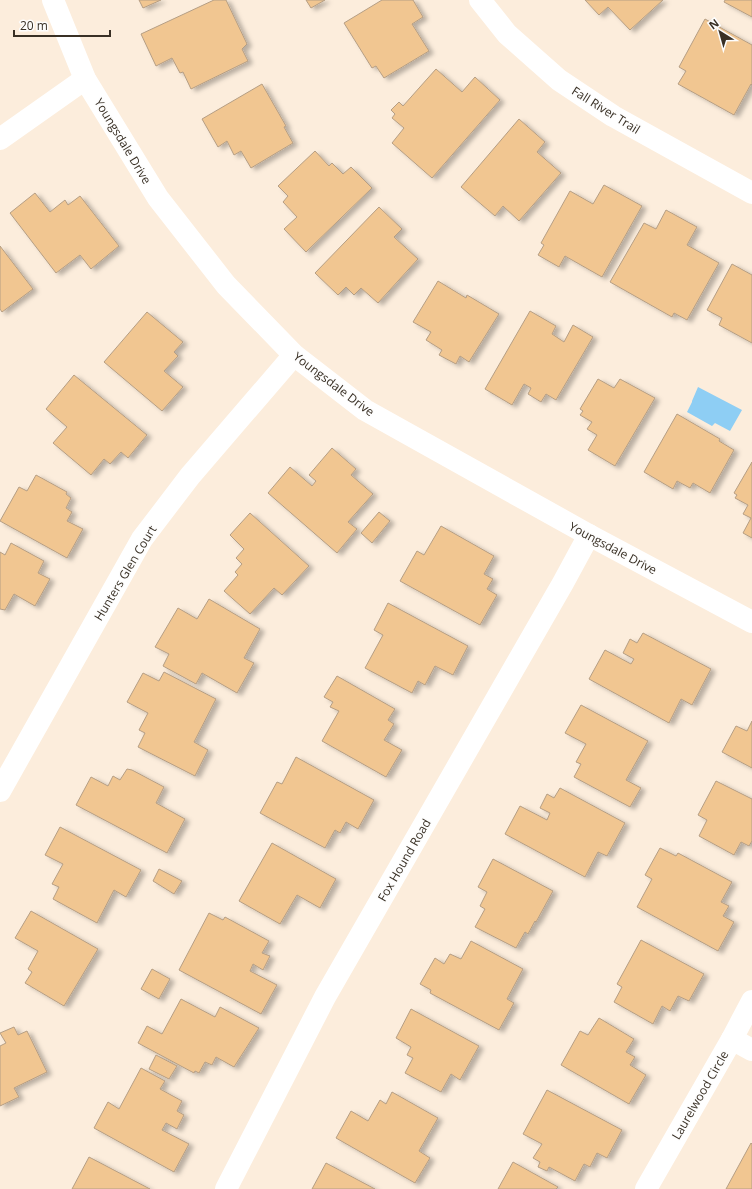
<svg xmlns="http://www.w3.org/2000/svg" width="752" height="1189" font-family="'Open Sans',sans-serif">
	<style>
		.water { fill: #8ecef4 }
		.building { fill: #f1c691; stroke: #b59e84; filter: url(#shadow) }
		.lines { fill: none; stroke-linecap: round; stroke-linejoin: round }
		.minor { stroke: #fff; stroke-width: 22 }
		.labels { text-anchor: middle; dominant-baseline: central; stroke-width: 3; stroke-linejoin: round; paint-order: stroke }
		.street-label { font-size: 12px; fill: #393025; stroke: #fdfdfd }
	</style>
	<defs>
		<filter id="shadow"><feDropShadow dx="4.5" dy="2.5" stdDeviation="2" flood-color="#0004"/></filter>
	</defs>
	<rect width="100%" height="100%" fill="#fceddc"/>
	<polygon class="water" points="698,387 742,410 730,431 715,423 712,426 687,412 692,402 692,401"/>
	<g class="building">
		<polygon points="139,0 161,0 143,8"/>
		<polygon points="214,0 226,0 247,44 242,49 248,61 191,89 183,72 180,73 172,58 156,66 141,34"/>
		<polygon points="306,0 325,0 311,8"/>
		<polygon points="382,0 413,0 423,17 412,24 429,51 384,78 376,66 372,68 344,23"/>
		<polygon points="585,0 663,0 630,30 608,7 599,15"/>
		<polygon points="725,0 752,0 752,17 724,2"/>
		<polygon points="705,19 752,45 752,85 751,84 734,115 678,84 686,71 679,67"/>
		<polygon points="436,69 462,92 475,77 500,100 432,178 392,143 404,128 392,118 395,114 391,110 399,102 403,106"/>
		<polygon points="262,84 286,126 284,127 293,143 251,168 241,151 234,155 227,141 218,147 202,119"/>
		<polygon points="519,119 545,142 537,152 561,173 519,221 503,206 495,216 461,187"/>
		<polygon points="315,151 329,166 332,163 343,174 351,167 372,188 306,252 284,229 297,217 283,202 288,196 278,186"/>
		<polygon points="604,185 642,206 602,277 565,256 559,267 538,255 544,245 541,243 570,191 593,204"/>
		<polygon points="35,193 50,212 65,200 68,205 80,196 119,246 91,269 80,255 56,273 10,213"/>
		<polygon points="379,207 402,229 394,237 418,259 378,303 361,288 354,295 346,287 338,295 315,273"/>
		<polygon points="666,210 697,227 687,245 719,263 687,320 674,313 672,317 610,282 644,223 656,229"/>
		<polygon points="0,246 33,289 2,312 0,309"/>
		<polygon points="732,264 752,275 752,343 719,325 722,318 707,310"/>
		<polygon points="438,281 466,298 467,295 499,314 469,362 460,356 456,364 439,355 442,350 426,340 431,332 413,322"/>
		<polygon points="530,311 556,326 552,334 564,342 573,325 593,337 556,400 546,394 541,402 528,394 531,388 524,384 512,405 485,389"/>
		<polygon points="147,312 183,342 174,352 178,356 164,371 183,387 162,411 104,362"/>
		<polygon points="74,375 147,435 128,458 121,452 110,464 104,459 91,475 53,443 67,427 46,409"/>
		<polygon points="598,379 614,388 620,379 655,398 615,466 588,450 597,435 587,429 592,422 580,415 583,411 580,409"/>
		<polygon points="677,414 720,439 719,441 734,450 710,493 693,483 690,488 677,481 673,489 644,472"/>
		<polygon points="332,448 356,469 351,475 373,494 348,522 357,529 337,553 268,493 290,467 312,486 316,481 309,475"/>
		<polygon points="752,462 752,538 743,533 751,518 743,514 748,505 735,498 737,495 734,493"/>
		<polygon points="36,475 67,492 66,494 71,498 66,508 72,512 67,521 83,529 67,558 0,521 19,487 27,491"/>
		<polygon points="379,512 390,521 372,543 361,533"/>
		<polygon points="250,513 309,566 282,595 274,588 250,614 224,591 238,575 235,572 242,564 236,558 244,549 230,535"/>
		<polygon points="441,526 494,556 484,574 493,579 487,589 497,595 480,625 400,581 417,551 424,555"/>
		<polygon points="11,543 44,561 38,573 50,579 35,606 14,594 5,610 0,609 0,552 5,555"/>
		<polygon points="209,599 260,629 244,658 254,663 237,693 202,673 196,684 163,666 169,654 155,647 178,608 197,619"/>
		<polygon points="388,603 468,646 453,675 435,666 425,685 418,681 412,693 365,668 383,635 374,630"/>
		<polygon points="643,633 711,669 692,705 681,699 669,723 589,679 605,650 631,664 634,659 623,653 630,639 637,643"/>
		<polygon points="164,672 216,699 194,742 208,750 195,776 138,747 145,733 139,730 148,713 127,702 143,673 159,681"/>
		<polygon points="337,676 395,709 388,720 394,724 384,740 402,750 386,777 322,741 339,711 330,707 333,702 324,697"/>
		<polygon points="581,705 648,741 626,780 641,788 630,807 574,777 581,764 576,762 586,744 565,733"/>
		<polygon points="752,721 752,768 722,752 736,726 747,731"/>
		<polygon points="296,757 374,800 358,829 346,822 340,833 335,830 325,848 260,813 277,782 282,784"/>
		<polygon points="127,769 132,770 164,787 156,803 185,819 167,853 76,805 91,777 108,786 113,776 120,780"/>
		<polygon points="716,781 752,799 752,841 749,846 741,842 734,855 699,836 707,820 698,815"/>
		<polygon points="560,788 625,823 607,856 598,852 585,877 505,834 520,806 547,820 550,813 540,808 547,794 554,798"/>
		<polygon points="60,827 141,870 126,897 114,890 97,923 53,899 59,887 52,884 63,864 45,855"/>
		<polygon points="272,843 336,879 320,908 297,895 280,924 239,901"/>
		<polygon points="660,848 676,856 678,853 732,882 721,902 729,906 723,916 734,922 718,951 637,907 652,879 645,875"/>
		<polygon points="493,859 553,891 536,922 535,921 528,934 525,932 516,948 475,927 485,909 480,906 487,892 478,887"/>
		<polygon points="159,869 182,881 174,894 153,881"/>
		<polygon points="31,911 98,949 64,1006 25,983 32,972 28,969 38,951 15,938"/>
		<polygon points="209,913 223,920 225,917 269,941 262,953 270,956 263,970 253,964 250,971 277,985 261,1014 179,970"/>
		<polygon points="641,940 704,974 689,1001 678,996 670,1011 662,1006 653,1024 614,1002 622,987 617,984"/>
		<polygon points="471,941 523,969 507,999 514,1003 499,1030 430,993 431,990 420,984 435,958 444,964 450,954 461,959"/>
		<polygon points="152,969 170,979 159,999 141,989"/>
		<polygon points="181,999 215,1017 220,1007 259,1028 234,1067 216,1057 212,1065 205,1062 199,1073 195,1071 194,1073 138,1043 147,1026 162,1034"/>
		<polygon points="411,1009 479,1046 460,1080 451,1074 441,1092 405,1073 413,1058 407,1055 411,1047 396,1038"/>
		<polygon points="599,1018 634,1039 626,1052 635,1057 630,1065 646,1075 629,1104 561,1065 580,1031 588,1035"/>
		<polygon points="14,1027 18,1035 27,1031 47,1072 14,1088 19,1097 0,1106 0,1046 6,1043 0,1033"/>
		<polygon points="156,1055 177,1066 169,1079 149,1069"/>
		<polygon points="141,1068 165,1081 160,1089 182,1101 177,1111 184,1115 177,1129 166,1123 162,1130 189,1144 174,1172 94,1128 108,1102 119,1109"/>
		<polygon points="547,1090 622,1130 607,1158 597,1153 590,1167 584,1164 575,1181 549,1167 547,1171 538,1167 540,1162 533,1158 542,1144 523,1134"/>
		<polygon points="392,1092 438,1118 419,1151 430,1158 415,1183 336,1138 351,1111 368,1121 380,1100 386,1104"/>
		<polygon points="751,1143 752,1144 752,1189 726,1189"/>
		<polygon points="89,1157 150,1189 72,1189"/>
		<polygon points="513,1162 558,1187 556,1189 498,1189"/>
		<polygon points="326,1163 375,1189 312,1189"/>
	</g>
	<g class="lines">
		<g class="minor">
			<polyline points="53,0 85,79 158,198 226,285 294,355 365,410 589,535 752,622"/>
			<polyline points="480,0 507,34 559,80 613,116 752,193"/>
			<polyline points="0,139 85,79"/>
			<polyline points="0,791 142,539 190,476 294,355"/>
			<polyline points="732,1039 752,1050"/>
			<polyline points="226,1189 325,997 563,583 589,535"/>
			<polyline points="646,1189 732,1039 752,1001"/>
		</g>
	</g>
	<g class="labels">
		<g class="street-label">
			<text transform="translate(606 110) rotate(32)">Fall River Trail</text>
			<text transform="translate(123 141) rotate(59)">Youngsdale Drive</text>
			<text transform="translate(334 384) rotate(37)">Youngsdale Drive</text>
			<text transform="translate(613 548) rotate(28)">Youngsdale Drive</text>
			<text transform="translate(125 573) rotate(-59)">Hunters Glen Court</text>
			<text transform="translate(404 860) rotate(-60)">Fox Hound Road</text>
			<text transform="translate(700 1095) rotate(-60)">Laurelwood Circle</text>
		</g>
	</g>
	<g transform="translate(720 32) rotate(323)" stroke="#fdfdfd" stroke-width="3" paint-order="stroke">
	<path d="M0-3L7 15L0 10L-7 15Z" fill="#393025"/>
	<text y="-6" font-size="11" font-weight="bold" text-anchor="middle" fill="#393025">N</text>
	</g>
	<path d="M14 30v6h96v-6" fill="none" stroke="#393025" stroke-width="2"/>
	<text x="20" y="30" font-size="12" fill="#393025" stroke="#fdfdfd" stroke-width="3" paint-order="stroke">20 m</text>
</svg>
